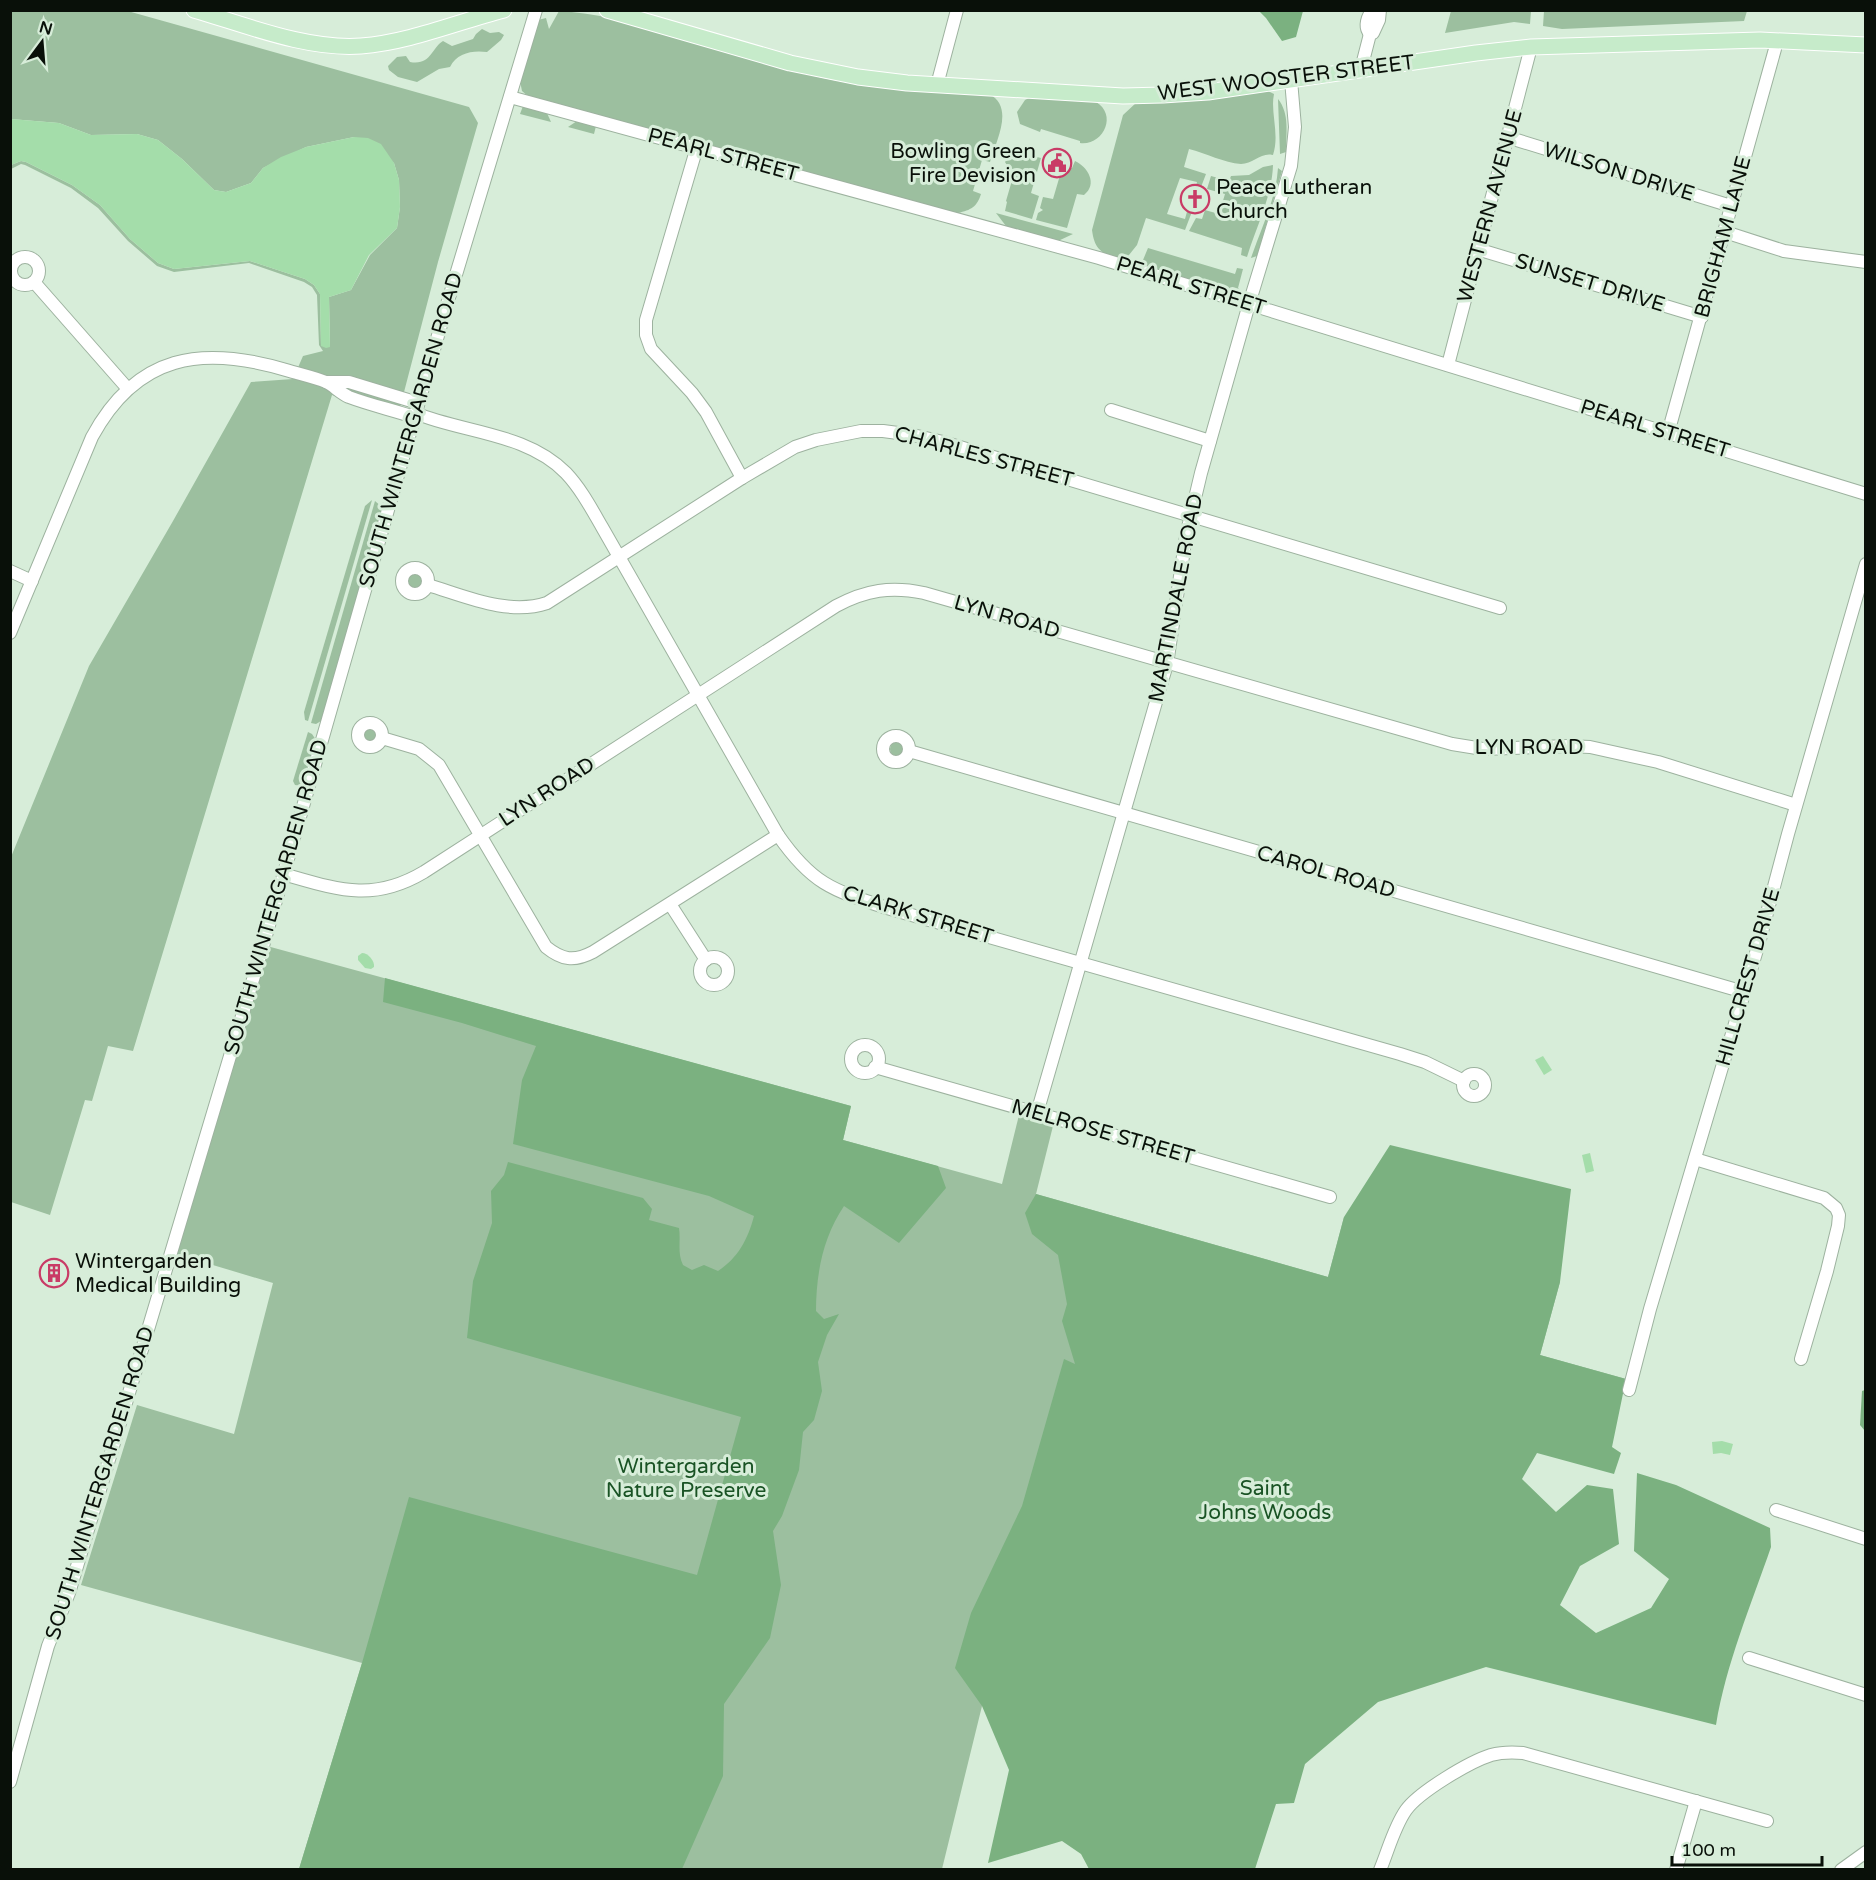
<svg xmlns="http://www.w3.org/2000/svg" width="1876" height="1880" font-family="'Varela Round',sans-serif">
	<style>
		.green { fill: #9cbf9f }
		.forest { fill: #7bb180 }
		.water { fill: #a4ddaa }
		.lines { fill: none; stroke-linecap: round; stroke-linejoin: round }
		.minor-casing { stroke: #9db29f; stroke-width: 14 }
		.major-casing { stroke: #fff; stroke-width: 17 }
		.minor { stroke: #fff; stroke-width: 12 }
		.major { stroke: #c6ebca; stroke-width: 15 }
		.labels { text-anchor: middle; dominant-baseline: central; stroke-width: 6; stroke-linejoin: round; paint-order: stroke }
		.street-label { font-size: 21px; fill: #091009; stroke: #d7edd9 }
		.poi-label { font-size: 21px; fill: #091009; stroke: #d7edd9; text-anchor: start }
		.park-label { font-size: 21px; fill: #195324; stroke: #d7edd9 }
	</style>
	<rect width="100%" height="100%" fill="#d7edd9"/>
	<g class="green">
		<polygon points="124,10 469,107 478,123 438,262 398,415 332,395 133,1051 108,1046 92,1101 85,1100 50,1215 11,1202 11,857 89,666 173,521 251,382 293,379 303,356 323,351 319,345 317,295 312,287 304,282 249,263 174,272 157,266 128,241 98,208 71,188 25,165 21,164 11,169 11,165 21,161 26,162 72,185 100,205 130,239 158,263 174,269 250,261 305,279 314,285 320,294 321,345 330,346 329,297 351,290 370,255 397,228 400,207 399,180 394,163 354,137 306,147 263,168 251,183 226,192 214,190 182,159 158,140 137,134 91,135 59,123 11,119 11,11"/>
		<path d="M 559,11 C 642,16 731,55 811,75 C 869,90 930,90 989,94 C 1015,107 996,141 990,162 L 982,160 L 973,191 L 981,194 C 977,207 971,210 958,213 L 529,97 L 522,91 L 520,81 L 538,20 L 546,18 L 549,29 Z"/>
		<polygon points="1451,11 1531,11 1530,24 1514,22 1445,33"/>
		<polygon points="1544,11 1544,10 1747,11 1744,21 1562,29 1543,26"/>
		<path d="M 482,29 L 490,33 L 499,32 L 504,35 L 501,40 L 487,52 C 472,50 457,53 450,67 L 439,69 L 417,82 L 398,77 L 389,70 L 388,66 L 397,57 L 406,56 L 410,62 C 431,66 432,47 443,41 L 452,46 L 473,39 L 476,34 Z"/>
		<path d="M 1266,90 L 1274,94 C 1270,112 1280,134 1273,155 C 1261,152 1253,164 1241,164 C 1224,163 1206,153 1189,149 L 1184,167 L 1206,174 L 1201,187 L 1196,186 L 1197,182 L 1180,178 L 1167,214 L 1185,219 L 1188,208 L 1193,209 L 1185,230 L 1146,218 L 1137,245 L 1125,260 C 1104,254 1095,253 1092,230 L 1123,115 L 1137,102 Z"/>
		<path d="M 1033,96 C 1046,97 1087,97 1096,102 C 1118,115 1103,146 1080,143 L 1080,141 L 1041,129 L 1040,132 L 1020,124 L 1017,112 L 1025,100 Z"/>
		<path d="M 1278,99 C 1290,114 1286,134 1286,152 L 1280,154 Z"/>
		<polygon points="523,106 547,113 551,122 520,114"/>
		<polygon points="577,121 596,126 594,134 568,127"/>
		<polygon points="1025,147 1035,148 1033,156 1041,158 1031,193 1039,196 1032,219 1005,211 1007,202 1006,201 1015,170 1008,167 1005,162 1013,152"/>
		<path d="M 1075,161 C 1088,167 1098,184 1084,195 L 1077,194 L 1067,228 L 1036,220 L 1038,213 L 1043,210 L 1040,208 L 1043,197 L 1053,199 L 1063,165 L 1072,168 Z"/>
		<path d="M 1273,165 C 1272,197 1256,227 1247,257 L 1241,255 L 1242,248 L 1189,231 L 1196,218 L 1202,219 L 1205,210 L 1219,214 L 1225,194 L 1207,189 L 1211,176 L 1229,181 L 1231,176 L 1249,175 L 1263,167 Z"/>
		<path d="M 1278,168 L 1282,171 L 1257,256 L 1251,258 C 1261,228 1276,200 1278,168 Z"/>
		<polygon points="996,213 1073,234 1058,241 1006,226"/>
		<polygon points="1148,248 1235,274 1237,268 1243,269 1238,288 1240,290 1231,292 1145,267 1143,260"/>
		<polygon points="372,500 308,721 305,720 304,712 365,506"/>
		<polygon points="375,501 383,508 321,721 316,724 311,723"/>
		<circle cx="415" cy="581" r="7"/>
		<circle cx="370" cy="735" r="7"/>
		<polygon points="308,732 312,734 316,740 302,786 295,785 293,781"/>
		<circle cx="897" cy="749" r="7"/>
		<polygon points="267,946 851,1106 843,1140 1002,1184 1019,1115 1053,1126 1036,1194 1328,1277 1344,1217 1560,1282 1540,1355 1626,1379 1513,1441 982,1706 942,1869 299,1869 362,1663 81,1585 137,1405 234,1434 273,1283 176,1254"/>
	</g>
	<g class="forest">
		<polygon points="1259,11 1303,11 1296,37 1282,41 1266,18"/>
		<path d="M 385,978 L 851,1106 L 843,1140 L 938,1166 L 946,1188 L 899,1243 L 844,1206 C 823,1237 816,1274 816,1311 L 824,1319 L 839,1314 L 827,1335 L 818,1362 L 822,1391 L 814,1420 L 803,1432 L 799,1470 L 782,1516 L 773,1531 L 781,1585 L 770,1638 L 724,1704 L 723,1776 L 682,1869 L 299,1869 L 362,1663 L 409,1497 L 697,1575 L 741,1417 L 467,1338 L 473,1281 L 492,1223 L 491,1191 L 504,1175 L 508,1162 L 643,1198 L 652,1209 L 649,1220 L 679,1228 C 681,1241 677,1253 683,1265 L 692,1270 L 704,1265 L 718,1271 C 738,1258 748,1239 754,1216 L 709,1196 L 513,1144 L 522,1080 L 536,1046 L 462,1023 L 383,1002 Z"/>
		<path d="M 1390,1145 L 1571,1189 L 1560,1282 L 1540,1355 L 1626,1379 L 1612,1447 L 1621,1453 L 1614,1474 L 1537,1453 L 1522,1479 L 1556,1512 L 1587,1485 L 1613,1489 L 1619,1544 L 1580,1566 L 1560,1605 L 1596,1633 L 1651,1608 L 1669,1579 L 1634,1551 L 1637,1473 L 1676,1485 L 1770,1528 L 1771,1547 C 1751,1605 1726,1664 1716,1725 L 1486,1667 L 1378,1702 L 1305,1764 L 1294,1803 L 1276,1804 L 1255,1869 L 1089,1869 L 1081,1854 L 1062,1841 L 988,1863 L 1009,1770 L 982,1706 L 955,1668 L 971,1613 L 1022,1506 L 1064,1359 L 1075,1364 L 1062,1321 L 1067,1304 L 1058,1255 L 1032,1234 L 1025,1213 L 1036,1194 L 1328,1277 L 1344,1217 Z"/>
		<polygon points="1865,1390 1866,1390 1865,1431 1860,1425 1862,1391"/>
	</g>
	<g class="water">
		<polygon points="11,119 59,123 91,135 137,134 158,140 182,159 214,190 226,192 251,183 263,168 281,157 306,147 354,137 368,138 381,144 394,163 399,180 400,207 397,228 369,255 351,290 329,297 330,347 326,348 321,346 320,294 314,285 305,279 250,261 174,269 158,263 130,239 100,205 72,185 26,162 21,161 11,165"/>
		<path d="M 362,953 C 368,953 375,961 374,967 L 371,969 L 365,968 L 358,960 L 358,956 Z"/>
		<polygon points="1543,1056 1552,1070 1544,1075 1535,1060"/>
		<polygon points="1590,1153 1594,1171 1586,1173 1582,1155"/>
		<polygon points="1722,1441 1733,1444 1730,1455 1721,1453 1713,1454 1712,1442"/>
	</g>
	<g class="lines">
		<g class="minor-casing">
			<g id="minor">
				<path d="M 1370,34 C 1364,27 1367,18 1372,10"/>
				<polyline points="1361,69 1370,34 1373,33 1379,20 1380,10"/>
				<polyline points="937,85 957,10"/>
				<polyline points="510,97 1099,258 1866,494"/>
				<polyline points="1507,137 1731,206"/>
				<polyline points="697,147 646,320 646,335 651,349 692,393 706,412 742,478"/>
				<polyline points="1725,232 1784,251 1866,262"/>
				<polyline points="1477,249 1702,317"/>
				<circle cx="25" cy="271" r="14"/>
				<polyline points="34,282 128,389"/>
				<polyline points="1448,365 1531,47"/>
				<polyline points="326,382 349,382 418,403"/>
				<polyline points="1111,410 1210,441"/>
				<path d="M 415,413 C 464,433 527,433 566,473 C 581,489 591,508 602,527 L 778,835 C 812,884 832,890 887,908 L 1400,1054 L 1425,1062 L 1464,1081"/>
				<polyline points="1668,433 1775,49 1775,40"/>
				<circle cx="415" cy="581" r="13"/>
				<polyline points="10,571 32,581"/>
				<path d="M 428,585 C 465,596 508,616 547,603 L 742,478 L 795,447 L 816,440 L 861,431 L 883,431 L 913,435 L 943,442 L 1500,608"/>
				<path d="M 10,633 L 92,437 C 137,354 202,345 286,370 C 299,374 313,377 326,382 C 334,386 340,393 349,397 C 370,405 393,410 414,417"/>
				<circle cx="370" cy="735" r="12"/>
				<circle cx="896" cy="749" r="13"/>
				<path d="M 382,738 L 419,749 L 439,765 L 546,947 C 562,960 574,962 593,952 L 778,835"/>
				<polyline points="909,751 1744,992"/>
				<path d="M 283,874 C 336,889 372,903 424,872 L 836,606 C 866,590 891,586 924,593 L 1452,744 L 1483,749 L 1569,746 L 1590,747 L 1658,762 L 1796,805"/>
				<polyline points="670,904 706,960"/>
				<circle cx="714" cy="971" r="14"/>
				<circle cx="865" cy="1059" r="14"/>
				<polyline points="875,1067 1330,1197"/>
				<circle cx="1474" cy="1085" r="11"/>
				<polyline points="1037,1113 1167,664 1186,536 1201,473 1249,304 1291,166 1295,127 1291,80"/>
				<polyline points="1695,1159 1824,1198 1836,1208 1839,1215 1838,1226 1827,1271 1801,1359"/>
				<polyline points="1629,1390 1650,1309 1759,943 1788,834 1866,564"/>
				<polyline points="1776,1510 1866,1539"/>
				<polyline points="1749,1658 1866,1695"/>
				<polyline points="10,1782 48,1646 69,1593 263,946 445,311 536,10"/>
				<path d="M 1380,1870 C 1388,1851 1394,1827 1406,1810 C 1419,1792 1469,1762 1491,1755 C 1502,1752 1512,1752 1523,1753 L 1767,1821"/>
				<polyline points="1676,1870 1696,1801"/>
				<polyline points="1841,1870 1866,1852"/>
			</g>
		</g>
		<g class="major-casing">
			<g id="major">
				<path d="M 194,10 C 246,25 307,50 361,46 C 410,42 457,22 504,10"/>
				<polyline points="607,10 790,63 858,77 907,83 1123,96 1163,95 1208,92 1476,53 1531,47 1760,40 1866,45"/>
			</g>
		</g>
		<use href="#minor" class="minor"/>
		<use href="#major" class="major"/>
	</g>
	<defs>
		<g id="civic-ring" transform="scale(1.5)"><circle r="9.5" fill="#d7edd9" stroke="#c93b66" stroke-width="1.5"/><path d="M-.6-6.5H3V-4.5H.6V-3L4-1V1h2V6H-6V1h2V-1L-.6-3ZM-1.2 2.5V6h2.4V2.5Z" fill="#c93b66"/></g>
		<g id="church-ring" transform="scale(1.5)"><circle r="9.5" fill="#d7edd9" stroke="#c93b66" stroke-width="1.5"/><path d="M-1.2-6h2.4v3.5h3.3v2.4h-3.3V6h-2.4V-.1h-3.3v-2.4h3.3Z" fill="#c93b66"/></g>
		<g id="building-ring" transform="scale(1.5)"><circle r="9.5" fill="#d7edd9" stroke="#c93b66" stroke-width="1.5"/><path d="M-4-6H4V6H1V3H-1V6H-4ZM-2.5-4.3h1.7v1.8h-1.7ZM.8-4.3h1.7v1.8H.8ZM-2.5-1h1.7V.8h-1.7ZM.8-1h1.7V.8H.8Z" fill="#c93b66"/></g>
	</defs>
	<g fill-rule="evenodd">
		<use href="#civic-ring" x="1057" y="163"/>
		<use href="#church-ring" x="1195" y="199"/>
		<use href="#building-ring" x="54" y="1273"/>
	</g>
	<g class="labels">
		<g class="street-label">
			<text transform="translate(1286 78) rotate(-7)">WEST WOOSTER STREET</text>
			<text transform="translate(723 155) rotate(15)">PEARL STREET</text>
			<text transform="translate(1619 172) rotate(17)">WILSON DRIVE</text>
			<text transform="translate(1490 206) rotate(-75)">WESTERN AVENUE</text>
			<text transform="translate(1723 237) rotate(-75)">BRIGHAM LANE</text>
			<text transform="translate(1590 283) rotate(17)">SUNSET DRIVE</text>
			<text transform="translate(1191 286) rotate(17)">PEARL STREET</text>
			<text transform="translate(1655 429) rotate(17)">PEARL STREET</text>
			<text transform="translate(411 430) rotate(-74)">SOUTH WINTERGARDEN ROAD</text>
			<text transform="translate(984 457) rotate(15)">CHARLES STREET</text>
			<text transform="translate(1176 598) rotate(-79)">MARTINDALE ROAD</text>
			<text transform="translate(1007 617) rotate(16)">LYN ROAD</text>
			<text x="1529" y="747">LYN ROAD</text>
			<text transform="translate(547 792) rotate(-33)">LYN ROAD</text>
			<text transform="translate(1326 872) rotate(16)">CAROL ROAD</text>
			<text transform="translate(276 897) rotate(-74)">SOUTH WINTERGARDEN ROAD</text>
			<text transform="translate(918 915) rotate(17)">CLARK STREET</text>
			<text transform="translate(1748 977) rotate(-74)">HILLCREST DRIVE</text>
			<text transform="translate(1103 1132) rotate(16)">MELROSE STREET</text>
			<text transform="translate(100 1483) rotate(-73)">SOUTH WINTERGARDEN ROAD</text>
		</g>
		<g class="poi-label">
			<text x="1036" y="151" text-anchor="end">Bowling Green<tspan x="1036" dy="24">Fire Devision</tspan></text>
			<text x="1216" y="187">Peace Lutheran<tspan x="1216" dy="24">Church</tspan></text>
			<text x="75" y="1261">Wintergarden<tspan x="75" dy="24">Medical Building</tspan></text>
		</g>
		<g class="park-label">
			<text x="686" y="1466">Wintergarden<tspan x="686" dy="24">Nature Preserve</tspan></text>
			<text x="1265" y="1488">Saint<tspan x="1265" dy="24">Johns Woods</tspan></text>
		</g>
	</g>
	<rect width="1876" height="1880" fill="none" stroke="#091009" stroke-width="24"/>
	<g transform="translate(42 42) rotate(16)" stroke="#d7edd9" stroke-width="4.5" paint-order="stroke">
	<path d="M0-4.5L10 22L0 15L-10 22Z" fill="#091009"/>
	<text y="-9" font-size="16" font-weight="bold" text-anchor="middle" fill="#091009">N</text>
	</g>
	<path d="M1672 1856v9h150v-9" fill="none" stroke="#091009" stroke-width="3"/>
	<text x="1681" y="1856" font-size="18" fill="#091009" stroke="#d7edd9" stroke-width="4.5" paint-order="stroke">100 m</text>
</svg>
